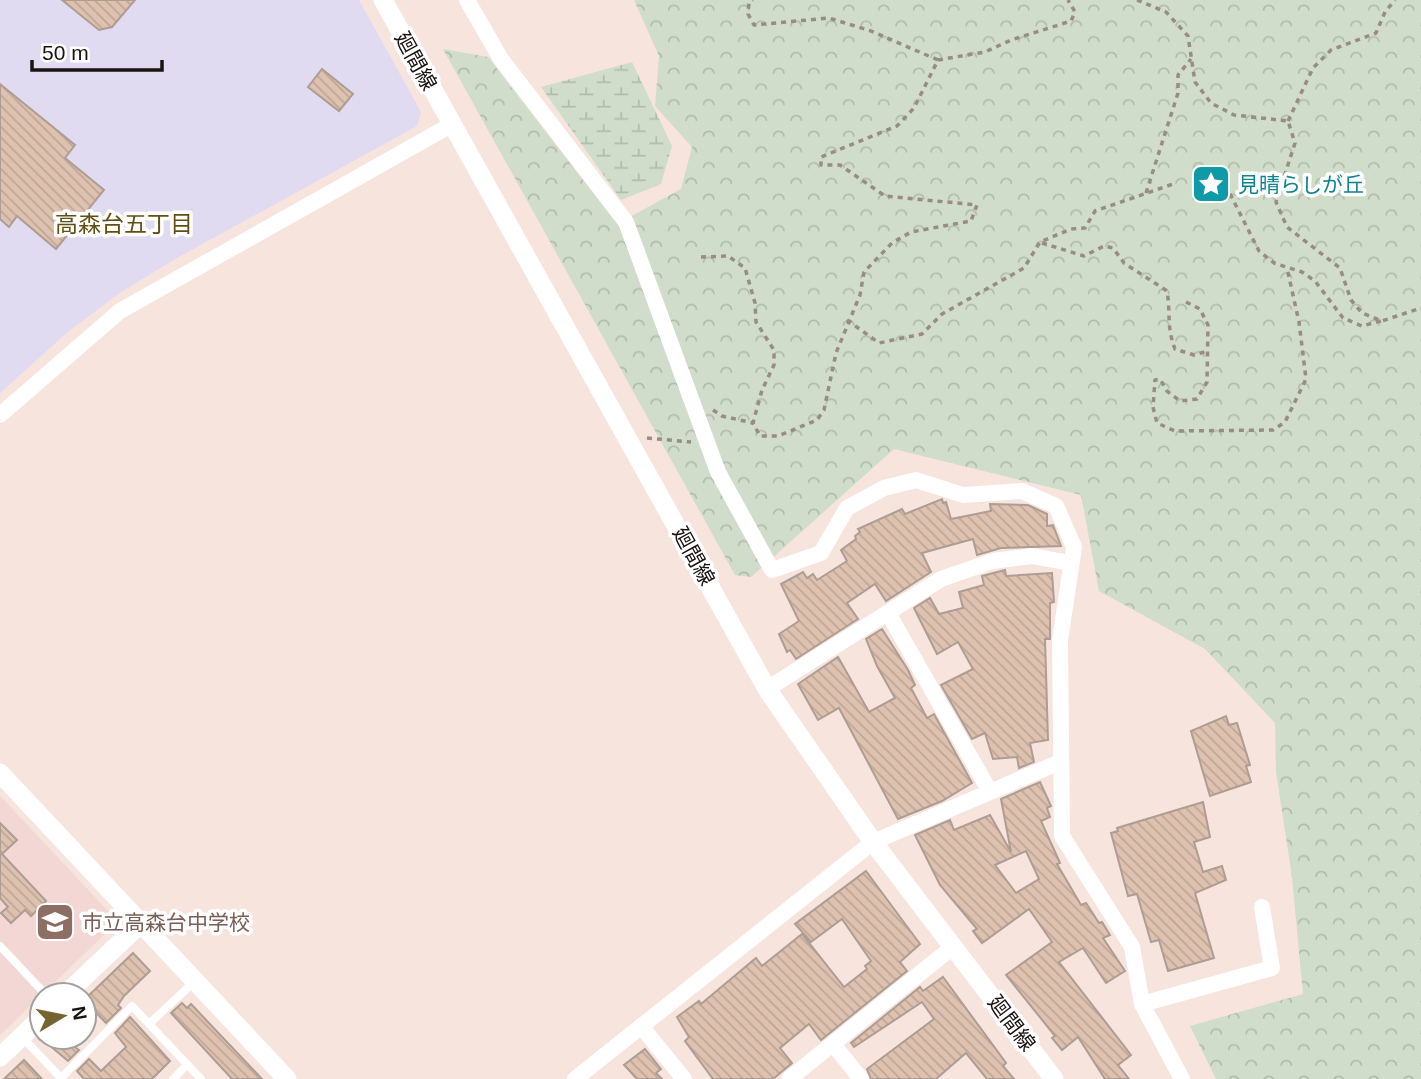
<svg xmlns="http://www.w3.org/2000/svg" width="1421" height="1079" font-family="Arial,'Noto Sans JP',sans-serif">
	<style>
		.industrial { fill: #e0dbf1 }
		.education { fill: #f2d7d5 }
		.forest { fill: url(#forest-crowns) }
		.wetland { fill: url(#wetland-marsh) }
		.building { fill: url(#building-back-hatch); stroke: #ad9d93; stroke-width: 2; fill-rule: evenodd }
		.lines { fill: none; stroke-linecap: round; stroke-linejoin: round }
		.path { stroke: #998b86; stroke-width: 3.5; stroke-dasharray: 5 5; stroke-linecap: butt }
		.service { stroke: #fff; stroke-width: 8 }
		.minor { stroke: #fff; stroke-width: 16 }
		.tertiary { stroke: #fff; stroke-width: 19 }
		.labels { text-anchor: middle; dominant-baseline: central; stroke-width: 7; stroke-linejoin: round; paint-order: stroke }
		.street-label { font-size: 21px; fill: #1a1311; stroke: #fff }
		.culture-label { font-size: 21px; fill: #0d838f; stroke: #fff; text-anchor: start }
		.education-label { font-size: 21px; fill: #785e54; stroke: #fff; text-anchor: start }
		.neighbourhood-label { font-size: 23px; fill: #634f13; stroke: #fff }
	</style>
	<defs>
		<pattern id="forest-crowns" width="20" height="18" patternUnits="userSpaceOnUse" patternTransform="scale(1.75)"><rect width="20" height="18" fill="#cfddca"/><path d="M2 6a3 3 0 1 1 6 0M12 15a3 3 0 1 1 6 0" fill="none" stroke="#b1bdac"/></pattern>
		<pattern id="wetland-marsh" width="20" height="14" patternUnits="userSpaceOnUse" patternTransform="scale(1.75)"><rect width="20" height="14" fill="#cfddca"/><path d="M1 5h8M5 5V1M11 12h8M15 12V8" fill="none" stroke="#b1bdac"/></pattern>
		<pattern id="building-back-hatch" width="6" height="6" patternUnits="userSpaceOnUse" patternTransform="scale(1.75)"><rect width="6" height="6" fill="#dec2af"/><path d="M-1 5l2 2M0 0l6 6M5-1l2 2" fill="none" stroke="#bea696"/></pattern>
	</defs>
	<rect width="100%" height="100%" fill="#f7e4dd"/>
	<polygon class="industrial" points="0,0 359,0 421,112 417,126 177,258 121,292 69,331 0,393"/>
	<polygon class="education" points="0,796 111,914 110,929 0,1035"/>
	<polygon class="forest" points="634,0 1421,0 1421,1079 1216,1079 1190,1026 1303,994 1292,877 1276,772 1275,723 1205,649 1099,591 1081,495 894,449 751,577 735,575 443,49 488,57 617,224 681,189 692,147 655,106 659,56"/>
	<polygon class="wetland" points="632,62 672,146 661,184 621,200 541,87"/>
	<g class="building">
		<polygon points="62,0 135,0 112,27 99,30"/>
		<polygon points="322,69 353,94 339,111 308,87"/>
		<polygon points="0,84 75,145 65,158 104,190 56,249 17,216 9,227 0,219"/>
		<polygon points="942,499 943,503 946,502 951,519 991,511 990,504 1028,505 1047,514 1047,526 1053,525 1061,546 1001,548 977,555 973,539 922,553 931,572 886,601 875,584 847,603 858,619 796,659 790,650 787,652 779,634 799,621 781,584 803,572 807,578 813,574 817,580 847,561 841,550 856,539 855,536 860,532 858,529 902,509 905,514"/>
		<polygon points="1005,570 1006,576 1052,573 1054,602 1050,603 1050,639 1045,639 1048,740 1030,743 1034,762 1019,768 1017,757 993,759 985,733 972,739 941,685 973,669 958,642 937,654 914,608 930,598 939,614 963,608 959,592 984,585 982,576"/>
		<polygon points="882,629 908,670 915,685 911,688 927,718 934,714 972,783 942,801 898,819 839,708 818,720 798,684 838,657 869,712 895,698 877,666 866,639"/>
		<polygon points="1226,716 1229,725 1237,723 1250,765 1246,766 1251,782 1210,796 1191,731"/>
		<path d="M 1040,782 L 1051,806 L 1047,808 L 1050,817 L 1041,821 L 1060,863 L 1057,864 L 1081,905 L 1086,903 L 1099,923 L 1102,922 L 1110,935 L 1103,938 L 1125,971 L 1106,983 L 1083,948 L 1059,962 L 1131,1055 L 1118,1065 L 1129,1079 L 1105,1079 L 1078,1037 L 1062,1050 L 1052,1038 L 1055,1036 L 1006,975 L 1052,942 L 1029,909 L 982,943 L 973,931 L 977,929 L 940,885 L 915,835 L 950,820 L 954,830 L 990,815 L 1011,852 L 1001,799 ZM 1026,851 L 1039,879 L 1016,893 L 995,865 Z"/>
		<polygon points="1203,802 1210,837 1194,842 1203,872 1222,866 1226,880 1195,893 1214,958 1168,971 1159,940 1151,942 1137,894 1128,896 1111,833 1118,831 1117,828"/>
		<polygon points="0,823 17,840 2,854 46,901 31,916 25,910 11,923 1,913 8,907 0,898"/>
		<polygon points="866,871 920,944 900,962 907,971 821,1040 809,1024 780,1048 792,1063 773,1079 713,1079 685,1041 689,1037 677,1017 699,1001 701,1004 756,958 762,966 802,934 844,987 867,969 865,966 871,961 842,919 811,942 795,924"/>
		<polygon points="133,953 150,971 124,996 118,1005 121,1008 106,1023 84,1000"/>
		<polygon points="943,977 1006,1063 1003,1066 1014,1079 987,1079 966,1053 936,1079 871,1079 867,1069 934,1019 922,1002 854,1047 851,1043 920,987 923,991"/>
		<polygon points="182,1003 187,1008 191,1004 262,1079 232,1079 171,1013"/>
		<polygon points="130,1017 170,1061 152,1079 84,1079 77,1071 89,1059 101,1071 126,1047 115,1033"/>
		<polygon points="47,1037 86,1037 75,1047 79,1050 68,1061 49,1045 52,1042"/>
		<polygon points="645,1049 661,1069 656,1073 662,1079 637,1079 624,1065"/>
		<polygon points="24,1060 42,1079 4,1079"/>
	</g>
	<g class="lines">
		<g class="path">
			<polyline points="1137,0 1166,12 1188,36 1195,82 1211,103 1234,115 1288,121 1295,143 1276,202 1287,227 1340,268 1351,300 1362,313 1382,321 1421,308"/>
			<polyline points="938,60 985,52 1011,40 1071,21 1075,12 1068,0"/>
			<polyline points="1288,121 1313,68 1331,50 1376,33 1385,12 1395,0"/>
			<polyline points="1221,176 1259,251 1274,263 1302,272 1315,281 1343,318 1362,326 1381,321"/>
			<polyline points="1146,193 1178,93 1178,75 1191,59"/>
			<path d="M 1042,243 L 1084,256 L 1104,246 L 1113,248 L 1124,263 L 1167,291 C 1171,314 1166,326 1175,349 L 1194,355 L 1208,351"/>
			<polyline points="701,257 728,256 745,268 755,303 756,322 774,350 774,365 762,390 753,423 760,436 778,436 817,420 824,410 836,353 860,295 864,272 892,243 911,232 971,221 977,205 885,196 840,165 821,165 821,157 897,126 914,108 938,60 871,31 829,18 754,25 748,14 749,3 753,0"/>
			<polyline points="1186,302 1200,309 1208,325 1207,382 1197,399 1180,401 1167,391 1160,379 1155,380 1153,407 1157,423 1175,431 1273,430 1285,422 1306,379 1299,322 1287,268"/>
			<polyline points="847,320 879,343 922,334 942,314 1024,268 1040,242 1071,229 1085,228 1095,211 1173,184"/>
			<polyline points="713,410 722,416 753,423"/>
			<polyline points="647,438 691,442"/>
		</g>
		<g class="service">
			<polyline points="0,946 46,995"/>
			<polyline points="149,1024 195,981"/>
			<polyline points="22,1037 61,1078"/>
			<polyline points="60,1079 132,1006 201,1079"/>
			<polyline points="173,1079 187,1065"/>
		</g>
		<g class="minor">
			<polyline points="467,0 501,59 626,222 718,472 772,570 821,553 847,508 884,488 916,480 963,495 1022,491 1056,506 1074,547 1060,640 1062,836 1132,947 1142,1004 1182,1079"/>
			<polyline points="0,415 120,311 451,125"/>
			<polyline points="888,613 989,790"/>
			<polyline points="767,689 941,579 993,561 1032,556 1070,563"/>
			<polyline points="1142,1004 1272,968 1262,907"/>
			<polyline points="641,1026 684,1079"/>
			<polyline points="833,1044 861,1079"/>
			<polyline points="575,1079 873,842 1060,762"/>
			<polyline points="789,1079 954,946"/>
		</g>
		<g class="tertiary">
			<polyline points="383,0 767,689 873,842 1054,1079"/>
			<polyline points="0,773 287,1079"/>
			<polyline points="65,995 141,923"/>
			<polyline points="0,1057 42,1017"/>
		</g>
	</g>
	<defs>
		<g id="sight-square" transform="scale(2.0125)"><rect x="-9" y="-9" width="18" height="18" rx="4" fill="#0f9aa8" stroke="#fff"/><path d="M0-6L1.8-2.2L6-1.7L2.9 1.2L3.7 5.4L0 3.3L-3.7 5.4L-2.9 1.2L-6-1.7L-1.8-2.2Z" fill="#fff"/></g>
		<g id="school-square" transform="scale(2.0125)"><rect x="-9" y="-9" width="18" height="18" rx="4" fill="#8d6e63" stroke="#fff"/><path d="M0-5L7-2L0 1L-7-2ZM-4 1L0 2.5L4 1V4Q0 6-4 4Z" fill="#fff"/></g>
	</defs>
	<g fill-rule="evenodd">
		<use href="#sight-square" x="1211" y="184"/>
		<use href="#school-square" x="55" y="922"/>
	</g>
	<g class="labels">
		<g class="street-label">
			<text transform="translate(416 61) rotate(61)">廻間線</text>
			<text transform="translate(694 556) rotate(61)">廻間線</text>
			<text transform="translate(1012 1023) rotate(53)">廻間線</text>
		</g>
		<g class="culture-label">
			<text x="1238" y="184">見晴らしが丘</text>
		</g>
		<g class="education-label">
			<text x="82" y="922">市立高森台中学校</text>
		</g>
		<g class="neighbourhood-label">
			<text x="124" y="224">高森台五丁目</text>
		</g>
	</g>
	<g transform="translate(63 1016) rotate(80)"><circle r="33" fill="#ffffff" stroke="#a3a1a0" stroke-width="2"/>
	<path d="M0-5L12 26L0 18L-12 26Z" fill="#766332"/>
	<text y="-10" font-size="19" font-weight="bold" text-anchor="middle" fill="#1a1311">N</text>
	</g>
	<path d="M32 60v10h130v-10" fill="none" stroke="#1a1311" stroke-width="3.5"/>
	<text x="42" y="60" font-size="21" fill="#1a1311" stroke="#ffffff" stroke-width="5" paint-order="stroke">50 m</text>
</svg>
